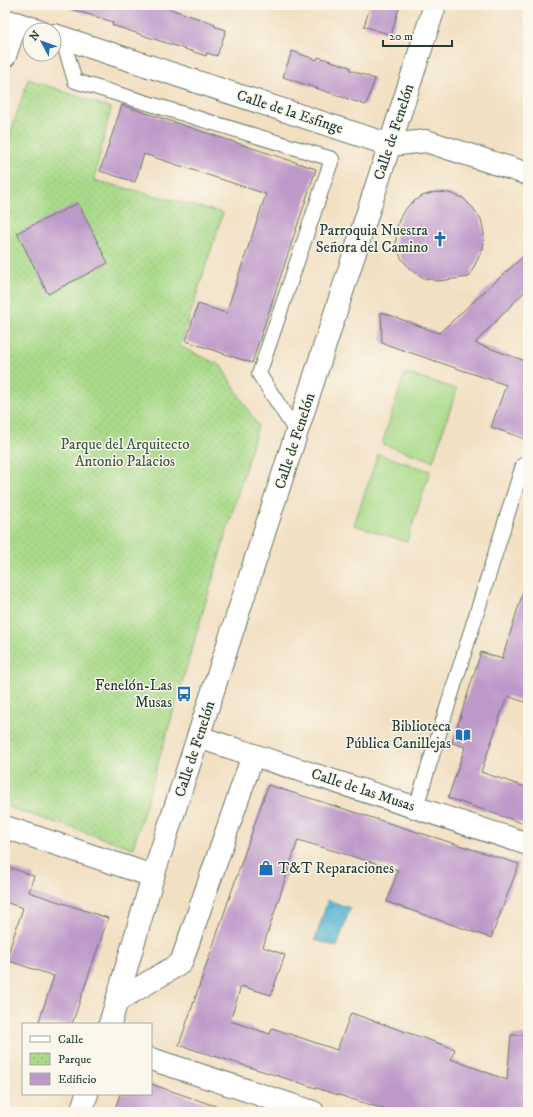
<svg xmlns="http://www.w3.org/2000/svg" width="533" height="1117" font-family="'IM FELL DW Pica',serif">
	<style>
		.park { fill: url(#park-dots); stroke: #648c5e }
		.pitch { fill: #a9da89; stroke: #648c5e }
		.water { fill: url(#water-ripples); stroke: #397883 }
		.building { fill: #bd99c9 }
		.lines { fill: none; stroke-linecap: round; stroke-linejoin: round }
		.lane-casing { stroke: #697666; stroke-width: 16 }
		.street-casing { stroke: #697666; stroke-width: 24 }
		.lane { stroke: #fff; stroke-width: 14 }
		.street { stroke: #fff; stroke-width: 22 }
		.labels { text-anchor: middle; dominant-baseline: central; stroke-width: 3; stroke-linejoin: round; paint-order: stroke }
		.street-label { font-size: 15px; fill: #1f3d34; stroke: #fbf7ec }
		.poi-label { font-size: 15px; fill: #1f3d34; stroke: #fbf7ec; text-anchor: end }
		.park-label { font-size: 15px; fill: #3b5c45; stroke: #fbf7ec }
	</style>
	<defs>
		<pattern id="park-dots" width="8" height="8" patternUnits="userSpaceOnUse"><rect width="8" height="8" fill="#a9da89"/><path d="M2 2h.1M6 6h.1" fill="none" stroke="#91bc77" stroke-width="1.8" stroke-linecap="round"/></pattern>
		<pattern id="water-ripples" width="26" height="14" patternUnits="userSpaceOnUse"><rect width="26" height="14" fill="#53b3d2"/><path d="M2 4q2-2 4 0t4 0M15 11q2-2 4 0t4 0" fill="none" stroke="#4493ab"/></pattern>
	</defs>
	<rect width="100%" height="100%" fill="#fbf7ec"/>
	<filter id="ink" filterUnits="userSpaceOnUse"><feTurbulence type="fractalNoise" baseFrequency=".025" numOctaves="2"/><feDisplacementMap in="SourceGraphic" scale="8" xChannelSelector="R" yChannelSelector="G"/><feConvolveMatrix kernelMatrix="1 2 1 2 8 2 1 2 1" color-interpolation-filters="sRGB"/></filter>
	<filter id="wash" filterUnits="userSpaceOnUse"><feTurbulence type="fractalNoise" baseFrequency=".012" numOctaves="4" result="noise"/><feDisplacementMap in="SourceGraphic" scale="16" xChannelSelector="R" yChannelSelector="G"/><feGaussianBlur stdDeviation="0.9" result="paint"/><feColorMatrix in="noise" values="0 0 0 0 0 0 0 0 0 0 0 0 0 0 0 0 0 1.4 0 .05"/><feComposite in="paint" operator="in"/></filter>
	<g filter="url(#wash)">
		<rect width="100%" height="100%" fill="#f2e0c3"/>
		<polygon class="park" points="28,79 111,108 94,180 223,213 180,346 221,366 258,426 133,848 5,806 5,150"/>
		<g class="pitch">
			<polygon points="405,373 457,389 433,461 382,444"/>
			<polygon points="378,454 430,471 407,542 354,525"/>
		</g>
		<polygon class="water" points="328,900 350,908 337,947 315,940"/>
		<g id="blocks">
			<g class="building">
				<polygon points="72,5 158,5 215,24 214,26 226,30 217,56 207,53 206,56 112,25 113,22 71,9"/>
				<polygon points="371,5 400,5 391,35 364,26"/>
				<polygon points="292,51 317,60 318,57 350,67 350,70 375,79 366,105 283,77"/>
				<polygon points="122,105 316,169 252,363 186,341 198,304 226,313 266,194 144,154 135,182 100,171"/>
				<polygon points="435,192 449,193 463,198 473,208 481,219 484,233 483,248 469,277 438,281 424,278 411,270 401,258 396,244 396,229 401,215 410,204 422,196"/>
				<polygon points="78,203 108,263 48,294 17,233"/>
				<polygon points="528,252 528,288 475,343 528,362 528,440 491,427 506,385 382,343 381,312 439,333"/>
				<polygon points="524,589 528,590 528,703 507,696 481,772 528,788 528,825 448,798 465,747 452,743 481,652 502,659"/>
				<polygon points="268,785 519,864 491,938 387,902 398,870 298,840 263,947 285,955 271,995 241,986 230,1021 270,1034 272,1028 337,1050 351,1013 455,1049 451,1059 507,1080 511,1035 528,1035 528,1112 393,1112 179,1045"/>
				<polygon points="5,866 34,876 29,892 108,918 72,1024 38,1024 54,976 6,960 23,908 5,902"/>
				<polygon points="151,1084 224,1109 223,1112 114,1112 120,1094 151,1094"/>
			</g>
		</g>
	</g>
	<g filter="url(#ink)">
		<use href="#blocks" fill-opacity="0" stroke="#697666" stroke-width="1"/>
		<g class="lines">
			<g class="lane-casing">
				<g id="lane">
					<polyline points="62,37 75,81 332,159 259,374 297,433"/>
					<polyline points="416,807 523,465"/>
				</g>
			</g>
			<g class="street-casing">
				<g id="street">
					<polyline points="5,20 38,30"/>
					<polyline points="54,35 390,145 426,141 528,174"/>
					<polyline points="5,56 16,23"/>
					<polyline points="198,737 528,844"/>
					<polyline points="5,827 153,876"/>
					<polyline points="117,1001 181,963 253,755"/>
					<polyline points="110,1024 153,876 435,5"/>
					<polyline points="151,1059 313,1112"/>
					<polyline points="81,1112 87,1094"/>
				</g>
			</g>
			<use href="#lane" class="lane"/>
			<use href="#street" class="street"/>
		</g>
	</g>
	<defs>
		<g id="church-bare" transform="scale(1.2)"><path d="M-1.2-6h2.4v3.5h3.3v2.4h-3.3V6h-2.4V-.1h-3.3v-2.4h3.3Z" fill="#1f6fb2" stroke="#fbf7ec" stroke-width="2.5" paint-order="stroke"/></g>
		<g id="bus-bare" transform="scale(1.2)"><path d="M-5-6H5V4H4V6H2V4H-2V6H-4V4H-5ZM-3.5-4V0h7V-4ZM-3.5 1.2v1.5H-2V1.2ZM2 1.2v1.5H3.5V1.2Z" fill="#1f6fb2" stroke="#fbf7ec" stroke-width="2.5" paint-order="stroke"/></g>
		<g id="library-bare" transform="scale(1.2)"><path d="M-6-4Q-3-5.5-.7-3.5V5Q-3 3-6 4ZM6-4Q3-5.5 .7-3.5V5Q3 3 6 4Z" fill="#1f6fb2" stroke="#fbf7ec" stroke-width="2.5" paint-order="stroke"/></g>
		<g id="shop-bare" transform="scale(1.2)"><path d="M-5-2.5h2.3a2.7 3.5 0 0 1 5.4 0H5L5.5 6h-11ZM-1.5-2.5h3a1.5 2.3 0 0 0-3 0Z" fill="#1f6fb2" stroke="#fbf7ec" stroke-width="2.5" paint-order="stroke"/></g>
	</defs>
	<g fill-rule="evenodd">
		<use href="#church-bare" x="440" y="239"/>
		<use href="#bus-bare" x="184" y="694"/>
		<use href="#library-bare" x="463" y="735"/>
		<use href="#shop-bare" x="266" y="868"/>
	</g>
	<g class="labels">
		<g class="street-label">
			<text transform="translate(290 112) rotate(18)">Calle de la Esfinge</text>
			<text transform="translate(394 132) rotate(-72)">Calle de Fenelón</text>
			<text transform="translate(295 441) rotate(-72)">Calle de Fenelón</text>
			<text transform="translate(195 749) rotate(-72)">Calle de Fenelón</text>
			<text transform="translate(363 790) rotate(18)">Calle de las Musas</text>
		</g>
		<g class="poi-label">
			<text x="428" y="230">Parroquia Nuestra<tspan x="428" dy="17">Señora del Camino</tspan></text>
			<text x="172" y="685">Fenelón-Las<tspan x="172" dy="17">Musas</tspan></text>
			<text x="451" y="726">Biblioteca<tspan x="451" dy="17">Pública Canillejas</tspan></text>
			<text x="278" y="868" text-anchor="start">T&amp;T Reparaciones</text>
		</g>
		<g class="park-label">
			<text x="125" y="444">Parque del Arquitecto<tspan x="125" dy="17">Antonio Palacios</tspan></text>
		</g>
	</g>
	<rect width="533" height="1117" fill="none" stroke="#fbf7ec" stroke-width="20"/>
	<rect x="22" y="1023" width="130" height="72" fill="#fbf7ec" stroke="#a3ada2"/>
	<rect x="30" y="1036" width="20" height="6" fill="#ffffff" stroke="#a3ada2"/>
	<text x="58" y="1043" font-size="12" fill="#1f3d34">Calle</text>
	<rect x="30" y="1053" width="20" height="12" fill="url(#park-dots)" stroke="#a3ada2"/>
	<text x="58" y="1063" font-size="12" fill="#1f3d34">Parque</text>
	<rect x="30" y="1073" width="20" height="12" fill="#bd99c9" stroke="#a3ada2"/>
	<text x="58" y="1083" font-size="12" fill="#1f3d34">Edificio</text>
	<g transform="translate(42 42) rotate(311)"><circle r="19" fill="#fbf7ec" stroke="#a3ada2"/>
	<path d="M0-3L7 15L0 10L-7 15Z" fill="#1f6fb2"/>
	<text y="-6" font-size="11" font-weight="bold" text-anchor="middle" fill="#1f3d34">N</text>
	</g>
	<path d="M383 40v6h69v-6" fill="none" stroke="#1f3d34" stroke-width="2"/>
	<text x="389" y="40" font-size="12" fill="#1f3d34" stroke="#fbf7ec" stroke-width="3" paint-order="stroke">20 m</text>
</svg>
